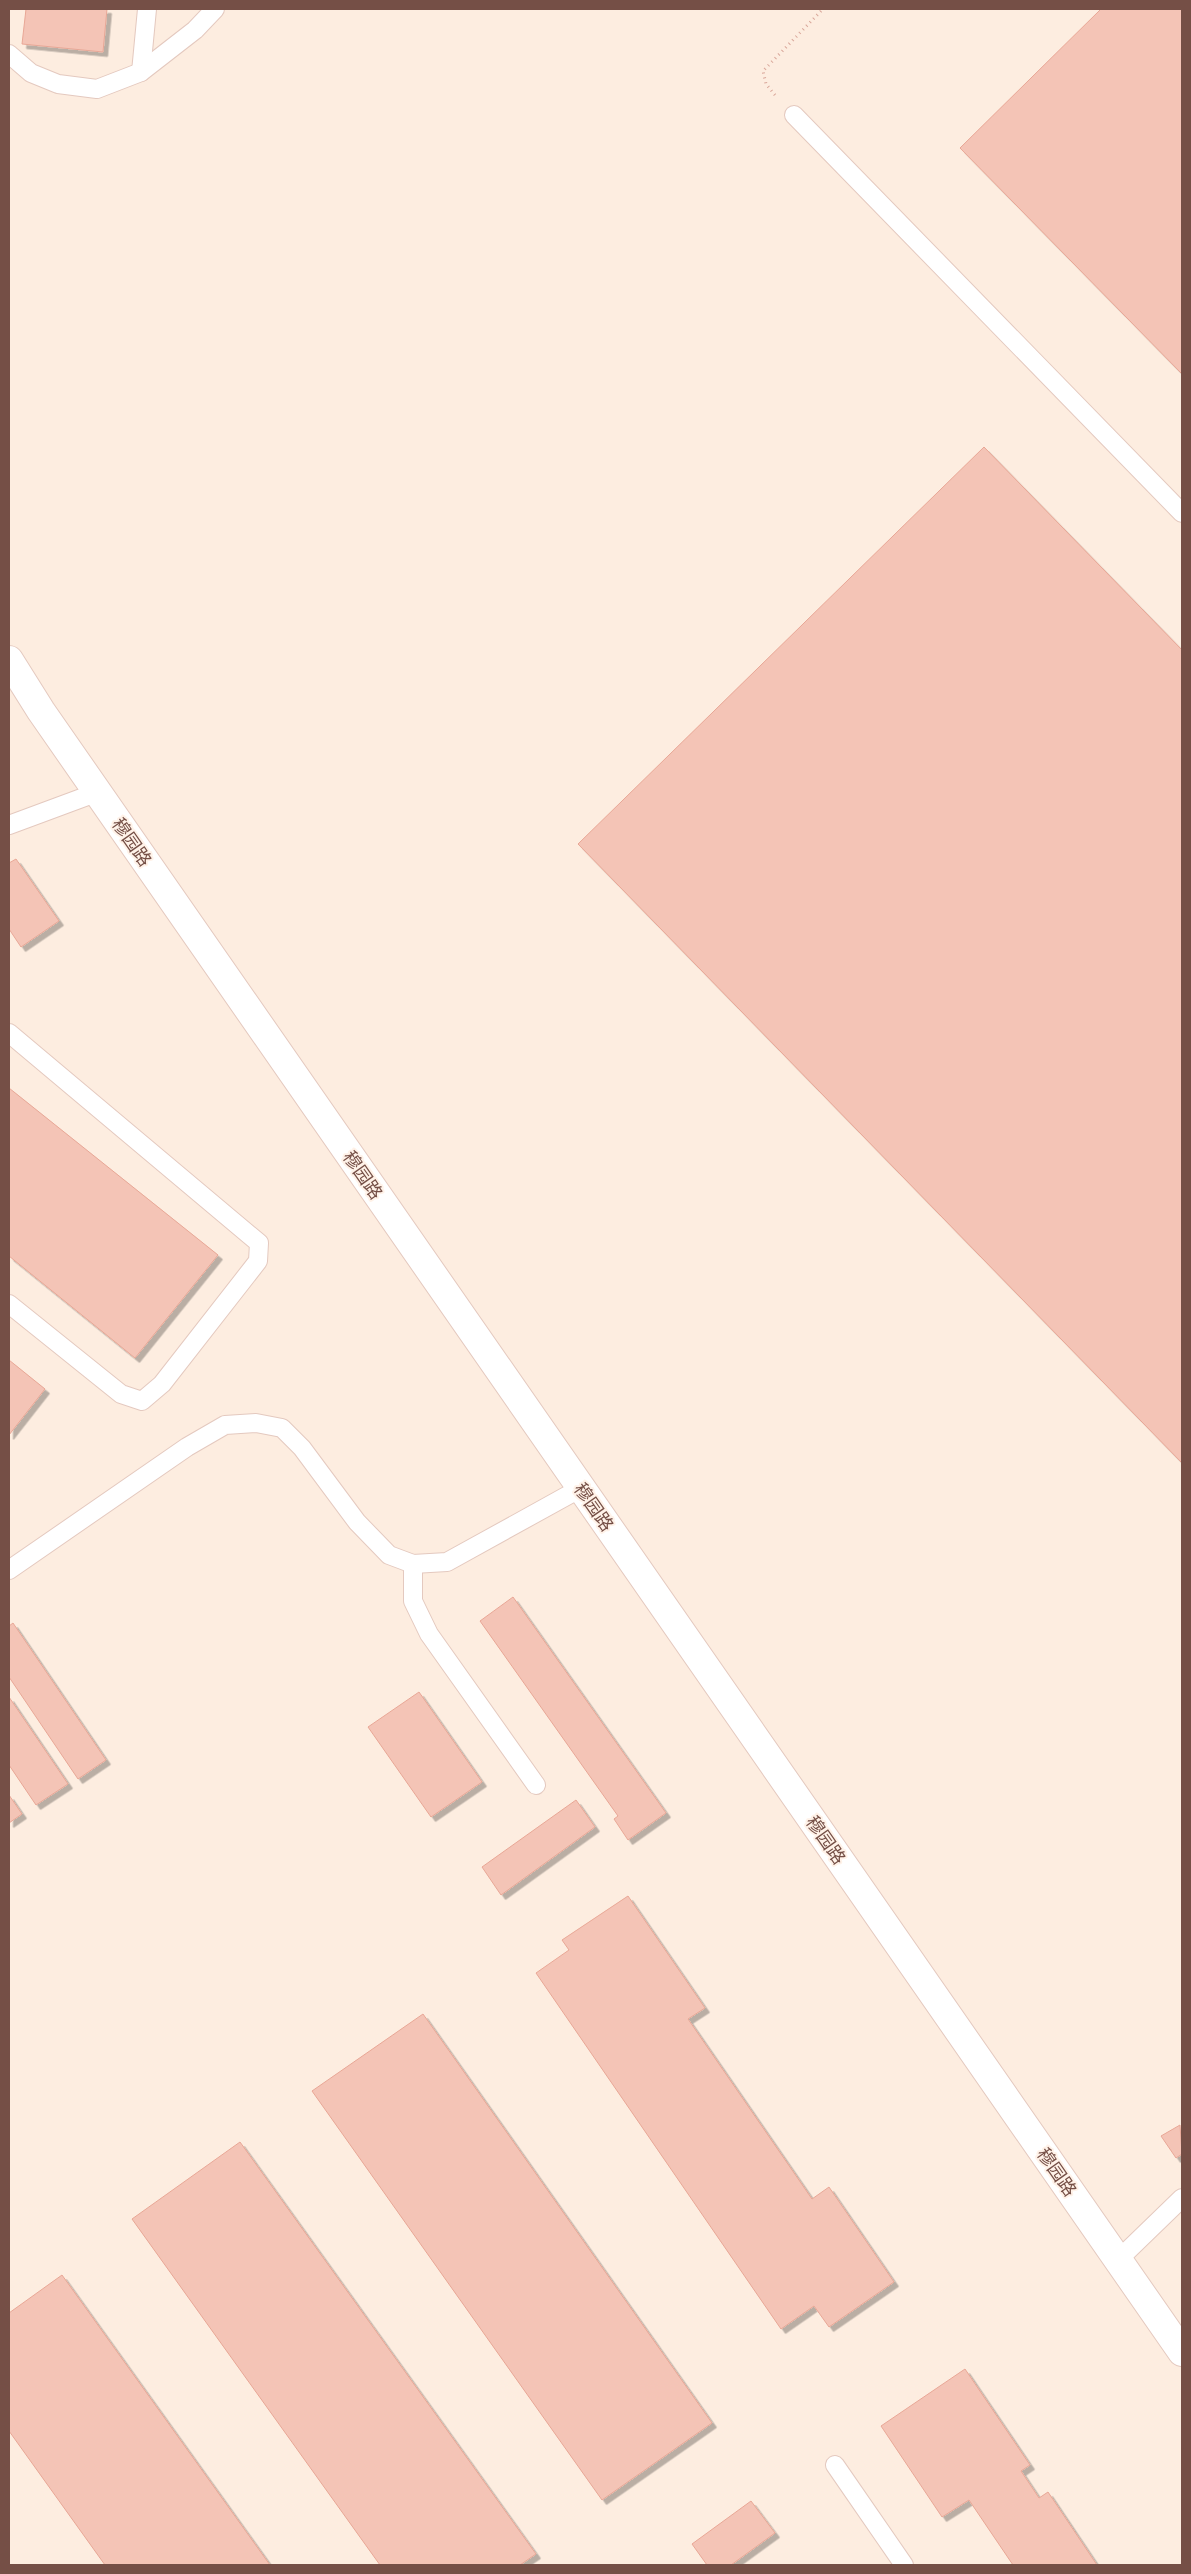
<svg xmlns="http://www.w3.org/2000/svg" width="1191" height="2574" font-family="Inter,'Noto Sans SC',sans-serif">
	<style>
		.building { fill: #f4c4b6; stroke: #e8a796; filter: url(#shadow) }
		.lines { fill: none; stroke-linecap: round; stroke-linejoin: round }
		.service-casing { stroke: #e4c9bf; stroke-width: 20 }
		.minor-casing { stroke: #e4c9bf; stroke-width: 30 }
		.path { stroke: #d9a79a; stroke-width: 3; stroke-dasharray: 1 4; stroke-linecap: butt }
		.service { stroke: #fff; stroke-width: 18 }
		.minor { stroke: #fff; stroke-width: 28 }
		.labels { text-anchor: middle; dominant-baseline: central; stroke-width: 4; stroke-linejoin: round; paint-order: stroke }
		.street-label { font-size: 18px; fill: #754f46; stroke: #fff2e8 }
	</style>
	<defs>
		<filter id="shadow"><feDropShadow dx="4.5" dy="4.5" stdDeviation="0" flood-color="#0004"/></filter>
	</defs>
	<rect width="100%" height="100%" fill="#fdede0"/>
	<g class="building">
		<polygon points="26,9 107,9 103,52 22,44"/>
		<polygon points="1101,9 1182,9 1182,374 960,148"/>
		<polygon points="984,447 1182,650 1182,1463 578,844"/>
		<polygon points="16,859 59,921 21,947 9,929 9,863"/>
		<polygon points="9,1088 218,1255 135,1358 9,1256"/>
		<polygon points="9,1360 45,1389 9,1435"/>
		<polygon points="513,1597 666,1813 628,1840 614,1819 618,1816 480,1621"/>
		<polygon points="13,1623 106,1760 78,1779 9,1677 9,1626"/>
		<polygon points="419,1692 482,1782 431,1817 368,1727"/>
		<polygon points="9,1697 68,1784 36,1805 9,1765"/>
		<polygon points="9,1795 22,1814 9,1823"/>
		<polygon points="576,1800 595,1827 501,1895 482,1867"/>
		<polygon points="628,1896 705,2008 688,2019 812,2199 829,2187 894,2282 829,2327 814,2306 781,2329 536,1973 569,1950 562,1940"/>
		<polygon points="423,2014 712,2423 602,2500 312,2091"/>
		<polygon points="1180,2125 1182,2154 1176,2158 1161,2136"/>
		<polygon points="240,2142 536,2554 520,2565 380,2565 132,2219"/>
		<polygon points="62,2275 270,2565 105,2565 9,2431 9,2313"/>
		<polygon points="965,2369 1030,2465 1021,2471 1039,2498 1048,2492 1097,2565 1013,2565 969,2500 942,2517 881,2426"/>
		<polygon points="751,2501 775,2533 731,2565 707,2565 692,2544"/>
	</g>
	<g class="lines">
		<g class="service-casing">
			<g id="service">
				<polyline points="9,54 31,73 58,84 97,89 141,72 195,30 215,9"/>
				<polyline points="141,72 147,9"/>
				<polyline points="794,115 1182,513"/>
				<polyline points="9,825 98,792"/>
				<polyline points="9,1033 259,1243 258,1261 162,1384 142,1401 121,1394 9,1304"/>
				<polyline points="413,1564 413,1601 429,1634 536,1785"/>
				<polyline points="9,1570 187,1447 225,1425 256,1423 282,1428 302,1448 357,1522 389,1555 413,1564 447,1562 581,1488"/>
				<polyline points="1118,2260 1182,2198"/>
				<polyline points="835,2465 904,2565"/>
			</g>
		</g>
		<g class="minor-casing">
			<polyline id="minor" points="9,660 41,711 1182,2352"/>
		</g>
		<polyline class="path" points="775,95 766,84 763,71 823,9"/>
		<use href="#service" class="service"/>
		<use href="#minor" class="minor"/>
	</g>
	<g class="labels">
		<g class="street-label">
			<text transform="translate(132 842) rotate(55)">穆园路</text>
			<text transform="translate(363 1175) rotate(55)">穆园路</text>
			<text transform="translate(594 1507) rotate(55)">穆园路</text>
			<text transform="translate(826 1840) rotate(55)">穆园路</text>
			<text transform="translate(1057 2172) rotate(55)">穆园路</text>
		</g>
	</g>
	<rect width="1191" height="2574" fill="none" stroke="#754f46" stroke-width="20"/>
</svg>
